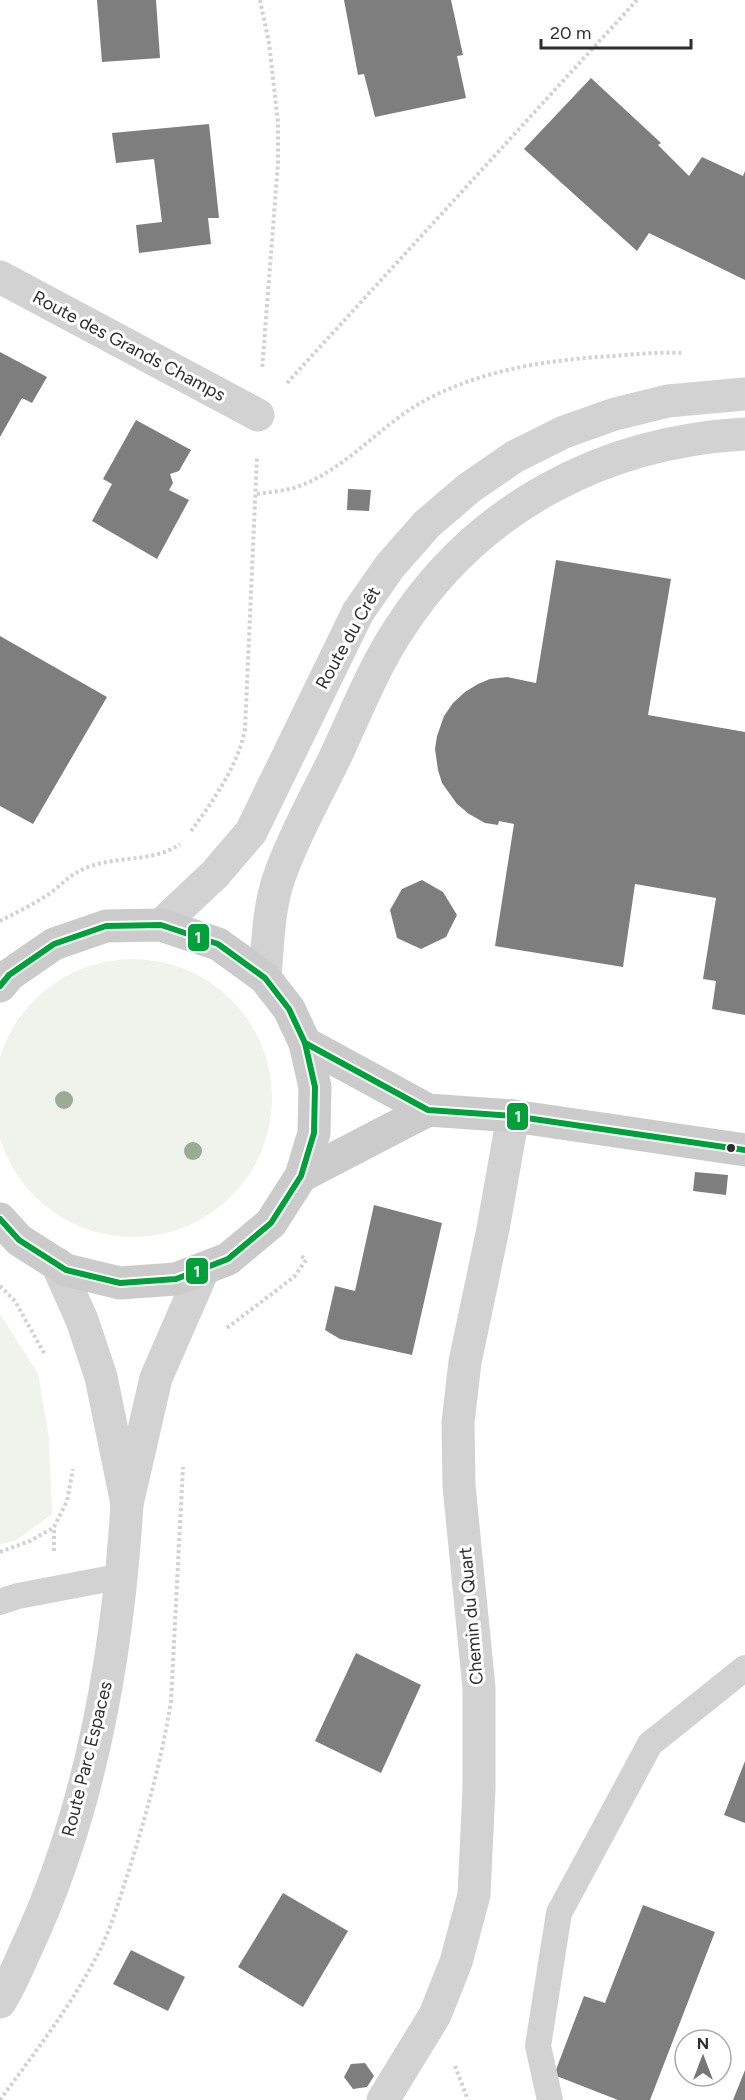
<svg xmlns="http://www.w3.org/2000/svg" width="745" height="2100" font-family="Figtree,sans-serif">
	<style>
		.green { fill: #eff3eb }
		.building { fill: #7e7e7e }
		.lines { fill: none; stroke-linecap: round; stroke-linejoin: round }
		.path { stroke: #d2d2d2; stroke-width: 4; stroke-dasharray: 3 3; stroke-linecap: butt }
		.service { stroke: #d2d2d2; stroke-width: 26 }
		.minor { stroke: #d2d2d2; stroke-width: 33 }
		.secondary { stroke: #cbcbcb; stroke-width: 33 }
		.bus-1-casing { stroke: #fff; stroke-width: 10 }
		.bus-1 { stroke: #00a13a; stroke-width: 6 }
		.tree { fill: #9dab94 }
		.bus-dot { fill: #2d2d2d; stroke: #fff; stroke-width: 2 }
		.labels { text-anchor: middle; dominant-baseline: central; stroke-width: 6; stroke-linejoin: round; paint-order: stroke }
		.street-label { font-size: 18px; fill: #2d2d2d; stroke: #fff }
		.line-badge { stroke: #fff; stroke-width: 2 }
		.badge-label { font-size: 16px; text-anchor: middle; font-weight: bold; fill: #fff }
	</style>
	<rect width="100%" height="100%" fill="#fff"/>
	<g class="green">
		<circle cx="133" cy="1098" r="139"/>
		<polygon points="0,1314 38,1374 49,1438 52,1514 15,1541 0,1544"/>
	</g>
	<g class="building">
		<polygon points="97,0 156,0 160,58 102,62"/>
		<polygon points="344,0 451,0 463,55 457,56 466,98 375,117 364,74 358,75"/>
		<polygon points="591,78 661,143 658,145 689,176 702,157 743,176 745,171 745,280 649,233 637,251 524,149"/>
		<polygon points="209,124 219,218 208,218 211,244 139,253 136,225 162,222 154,159 116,163 112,133"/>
		<polygon points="0,352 47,377 32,403 22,398 0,437"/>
		<polygon points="136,420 191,450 179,471 170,474 173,483 169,490 189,500 157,559 92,521 112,484 103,479"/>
		<polygon points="348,489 371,490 369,511 347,510"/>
		<polygon points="556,560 671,579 648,715 745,732 745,1015 712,1009 716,981 703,979 716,898 635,884 623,967 495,946 514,824 499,821 498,825 485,823 469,814 457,804 442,783 438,770 435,749 437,736 444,716 453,703 465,692 478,684 490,679 507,677 536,683"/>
		<polygon points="0,636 107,697 33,824 0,806"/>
		<polygon points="422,880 443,892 457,915 446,937 421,949 397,938 390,910 402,889"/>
		<polygon points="695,1172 728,1175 726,1195 693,1191"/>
		<polygon points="374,1205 442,1223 412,1355 340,1339 325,1330 335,1286 355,1291"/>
		<polygon points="356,1653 421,1685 381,1773 315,1741"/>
		<polygon points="745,1761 745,1823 724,1815"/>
		<polygon points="283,1893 348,1931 303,2007 238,1967"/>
		<polygon points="643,1905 715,1932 650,2100 618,2100 554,2075 584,1996 605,2003"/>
		<polygon points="131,1950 185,1977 168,2011 113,1984"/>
		<polygon points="365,2063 374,2076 367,2087 353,2089 344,2077 351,2064"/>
		<polygon points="745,2070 745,2100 733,2100"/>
	</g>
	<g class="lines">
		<g class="path">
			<polyline points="260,0 269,43 278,122 278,163 262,370"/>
			<polyline points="287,383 637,0"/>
			<path d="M 257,494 C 270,492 284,491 297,487 C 341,471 371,436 409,410 C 470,371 544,360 614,356 C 637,354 659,352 682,353"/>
			<path d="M 191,831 C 213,801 238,766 245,729 L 257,457"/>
			<path d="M 0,921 C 17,912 37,903 53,891 C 65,881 75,871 91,866 C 120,856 155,862 180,844"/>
			<polyline points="0,1286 15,1301 45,1355"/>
			<polyline points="227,1328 294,1277 306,1260 300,1255"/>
			<polyline points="54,1551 54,1527 67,1501 73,1469"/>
			<polyline points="0,1552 30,1541 53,1528"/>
			<polyline points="455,2066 468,2100"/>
			<path d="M 0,2100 C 35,2052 72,2005 99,1952 C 112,1926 120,1897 129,1870 C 146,1815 162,1759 171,1701 L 183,1467"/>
		</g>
		<g class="service">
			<polyline points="0,1602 18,1596 123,1576"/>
			<polyline points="550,2100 538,2046 559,1913 650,1744 745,1668"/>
		</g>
		<g class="minor">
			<polyline points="0,277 258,415"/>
			<polyline points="161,925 215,874 251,832 358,612 390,566 427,524 469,488 514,457 564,432 615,414 668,401 745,394"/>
			<path d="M 265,978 C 268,944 268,907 280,875 C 295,832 319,792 338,751 C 357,710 374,667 399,629 C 477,508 602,442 745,434"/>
			<polyline points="57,1264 82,1320 101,1377 127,1504 156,1378 204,1268"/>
			<path d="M 0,2002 C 10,1986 18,1967 26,1949 C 90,1813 118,1653 127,1504"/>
			<polyline points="383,2100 435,2015 456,1962 474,1895 479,1789 479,1688 459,1486 458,1422 465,1362 493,1229 513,1116"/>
		</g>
		<g class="secondary">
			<polyline points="0,986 9,975 54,944 106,926 161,925 218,944 265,978 289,1009 305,1043 315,1087 314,1133 301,1176 271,1223 228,1259 176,1279 120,1283 66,1270 19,1240 0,1219"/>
			<polyline points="305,1043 428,1110 513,1116 745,1150"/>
			<polyline points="301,1176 428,1110"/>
		</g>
		<g class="bus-1-casing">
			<g id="bus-1">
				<polyline points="0,986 9,975 54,944 106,926 161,925 218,944 265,978 289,1009 305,1043 315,1087 314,1133 301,1176 271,1223 228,1259 176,1279 120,1283 66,1270 19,1240 0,1219"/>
				<polyline points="305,1043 428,1110 513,1116 745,1150"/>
			</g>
		</g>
		<use href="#bus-1" class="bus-1"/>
	</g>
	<g class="tree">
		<circle cx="64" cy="1100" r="9"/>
		<circle cx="193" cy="1151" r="9"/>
	</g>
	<circle class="bus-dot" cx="731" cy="1148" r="5"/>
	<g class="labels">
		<g class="street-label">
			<text transform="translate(129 346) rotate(28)">Route des Grands Champs</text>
			<text transform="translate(348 638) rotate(-61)">Route du Crêt</text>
			<text transform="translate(471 1616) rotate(-95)">Chemin du Quart</text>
			<text transform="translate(87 1759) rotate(-76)">Route Parc Espaces</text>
		</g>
	</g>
	<g class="line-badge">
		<rect x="187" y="923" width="23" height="29" rx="6" fill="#00a13a"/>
		<rect x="506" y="1102" width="23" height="29" rx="6" fill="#00a13a"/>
		<rect x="185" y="1257" width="24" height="28" rx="6" fill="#00a13a"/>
	</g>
	<g class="badge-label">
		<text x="198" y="943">1</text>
		<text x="518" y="1122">1</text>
		<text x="197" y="1277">1</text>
	</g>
	<g transform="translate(703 2058)"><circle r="28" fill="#ffffff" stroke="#ababab" stroke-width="1.5"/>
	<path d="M0-4.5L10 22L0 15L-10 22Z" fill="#767676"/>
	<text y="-9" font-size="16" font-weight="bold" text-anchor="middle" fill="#2d2d2d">N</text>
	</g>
	<path d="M541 39v9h150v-9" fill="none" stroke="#2d2d2d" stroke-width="3"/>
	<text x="550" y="39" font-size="18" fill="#2d2d2d" stroke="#ffffff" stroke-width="4.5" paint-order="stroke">20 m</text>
</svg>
